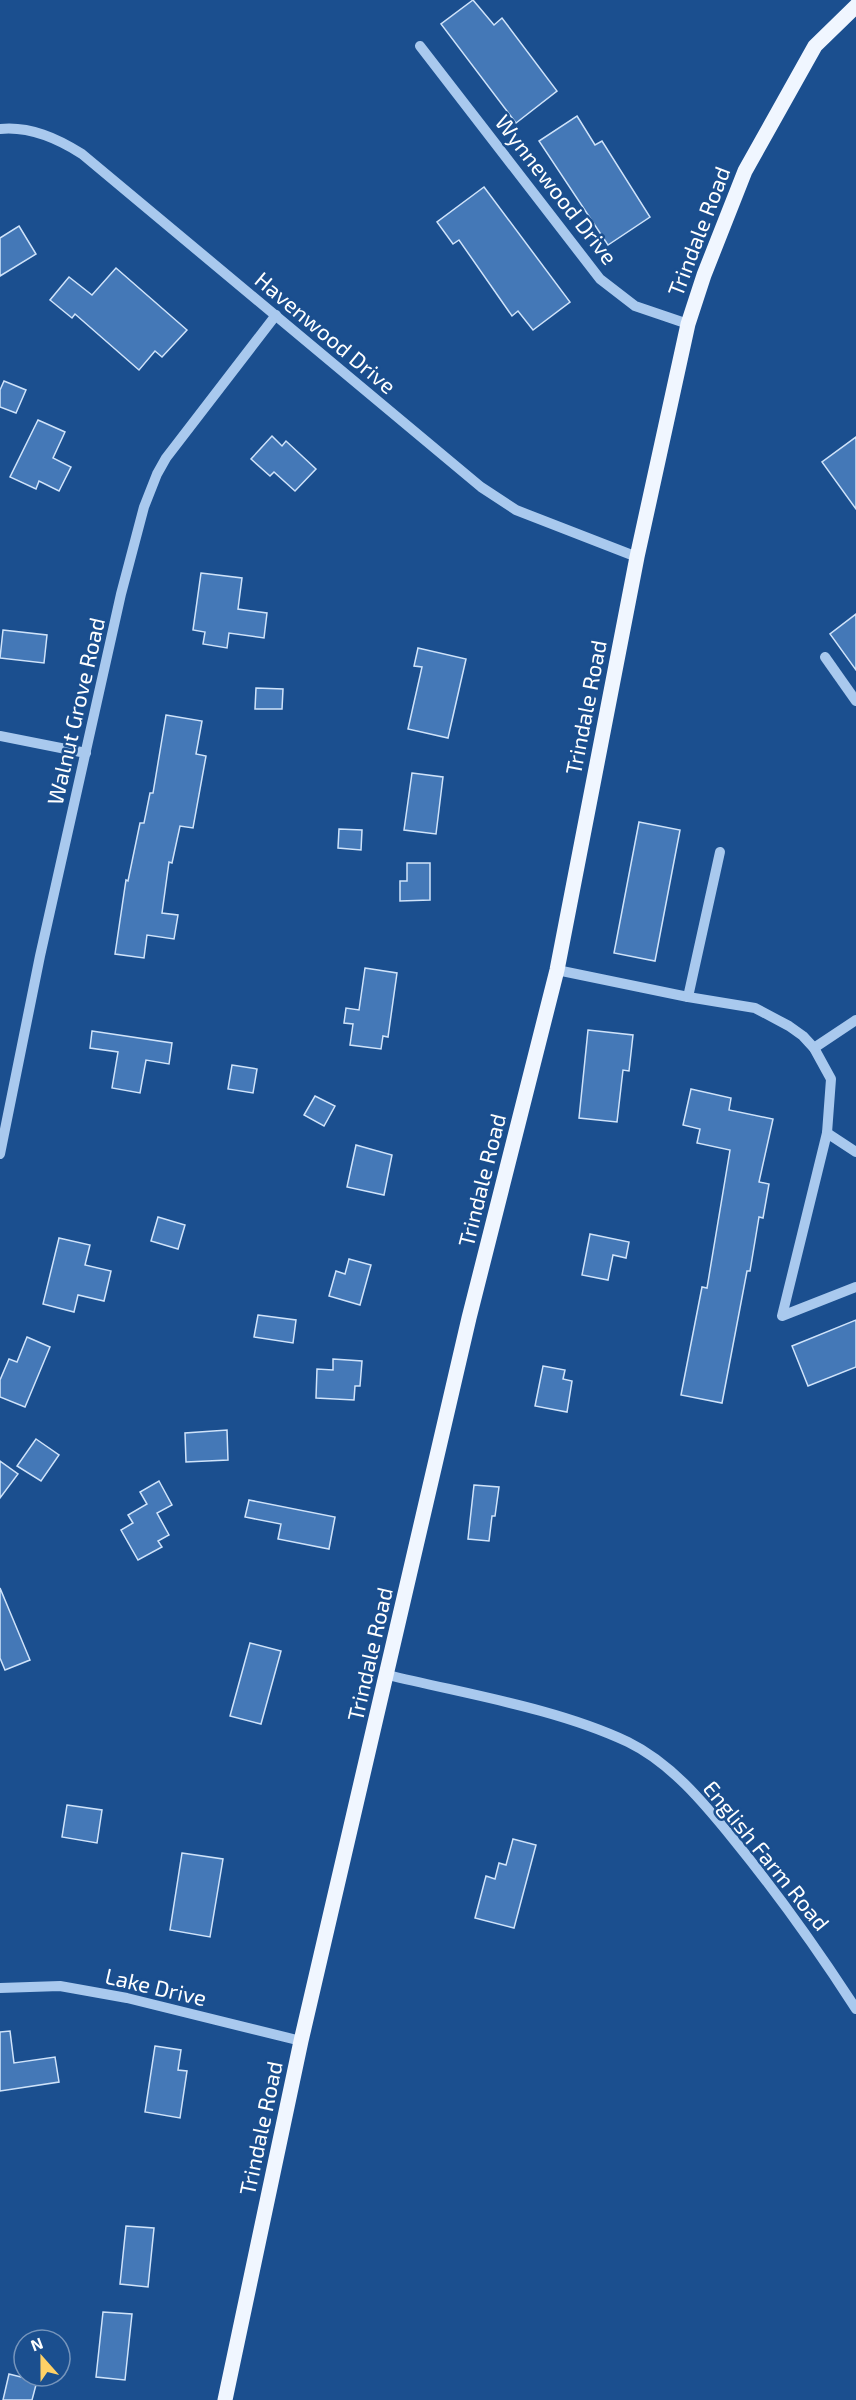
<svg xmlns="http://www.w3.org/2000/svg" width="856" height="2400" font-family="'Exo 2',sans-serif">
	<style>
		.building { fill: #4478b7; stroke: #cfe3fa; stroke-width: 1.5 }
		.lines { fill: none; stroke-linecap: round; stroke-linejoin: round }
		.minor { stroke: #a9c9ee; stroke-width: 10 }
		.major { stroke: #f0f6ff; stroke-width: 15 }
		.labels { text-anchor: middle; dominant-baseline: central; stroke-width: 5; stroke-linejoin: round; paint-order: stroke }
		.street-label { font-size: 22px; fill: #fff; stroke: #1b4f8f }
	</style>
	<rect width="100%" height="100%" fill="#1b4f8f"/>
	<g class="building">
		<polygon points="473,0 494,25 502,18 557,91 516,123 441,24"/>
		<polygon points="577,116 595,145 602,141 650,217 608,245 539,141"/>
		<polygon points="484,187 570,302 533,330 518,311 512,316 459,240 453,244 437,222"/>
		<polygon points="19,226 36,254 0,276 0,238"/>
		<polygon points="116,268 187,330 162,357 155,351 139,370 75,314 72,318 50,300 69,277 92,295"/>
		<polygon points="4,381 26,390 16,413 0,407 0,390"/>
		<polygon points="38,420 65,432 53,458 71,467 59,491 39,481 36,489 10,477"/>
		<polygon points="272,436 282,446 286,441 316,469 295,491 274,472 270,476 251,459"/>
		<polygon points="856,437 856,509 822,462"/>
		<polygon points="201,573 242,578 238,609 267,613 264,638 229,633 227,648 203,644 205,632 193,630"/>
		<polygon points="856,614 856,670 830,634"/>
		<polygon points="3,630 47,635 44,663 0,658"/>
		<polygon points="418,648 466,659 448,738 408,729 422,667 414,666"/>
		<polygon points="256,688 283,689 282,709 255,709"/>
		<polygon points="166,715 202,721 196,754 206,756 193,828 180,826 172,863 169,862 162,913 178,915 174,939 147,935 144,958 115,954 126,880 128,881 140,823 144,823 150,793 153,793"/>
		<polygon points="412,773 443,777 436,834 404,830"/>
		<polygon points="639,822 680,830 655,961 614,953"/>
		<polygon points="339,829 362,830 361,850 338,848"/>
		<polygon points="407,863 430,863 430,900 400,901 400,881 407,881"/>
		<polygon points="365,968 397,973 388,1037 383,1036 381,1049 350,1045 353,1024 344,1023 346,1008 359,1010"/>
		<polygon points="588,1030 633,1035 629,1071 623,1070 617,1122 579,1118"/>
		<polygon points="92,1031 172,1043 169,1064 146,1060 140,1093 112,1088 118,1052 90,1048"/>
		<polygon points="232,1065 257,1069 253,1093 228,1089"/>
		<polygon points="691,1089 731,1098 729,1110 773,1119 759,1182 769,1184 763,1218 759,1217 750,1271 747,1271 722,1403 681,1395 702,1287 707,1288 730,1150 697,1143 700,1129 683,1125"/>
		<polygon points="315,1096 335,1106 324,1126 304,1115"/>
		<polygon points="356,1145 392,1155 384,1195 347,1187"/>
		<polygon points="158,1217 185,1225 178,1249 151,1241"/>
		<polygon points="590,1234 629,1242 626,1258 613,1255 608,1280 582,1275"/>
		<polygon points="59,1238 90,1245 85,1265 111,1271 104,1301 78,1295 74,1312 43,1304"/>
		<polygon points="349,1259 371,1265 360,1305 329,1296 336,1271 345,1274"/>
		<polygon points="258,1315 296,1320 293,1343 254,1337"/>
		<polygon points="856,1320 856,1367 808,1386 792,1346"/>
		<polygon points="27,1337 50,1347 25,1407 0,1397 0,1380 9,1359 17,1362"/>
		<polygon points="333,1359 362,1361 360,1386 355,1386 354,1400 316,1398 317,1369 333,1370"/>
		<polygon points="543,1366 565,1370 563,1379 572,1381 567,1412 535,1406"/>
		<polygon points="227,1430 228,1460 186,1462 185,1433"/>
		<polygon points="36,1439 59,1455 41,1481 17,1466"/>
		<polygon points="0,1461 18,1474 0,1498"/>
		<polygon points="159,1481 172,1505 157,1513 169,1535 158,1541 162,1547 138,1560 121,1530 133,1523 128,1515 147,1504 140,1492"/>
		<polygon points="474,1485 499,1487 495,1516 492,1516 489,1541 468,1539"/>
		<polygon points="249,1500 335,1517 329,1549 278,1539 281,1524 245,1517"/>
		<polygon points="0,1588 30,1660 5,1670 0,1658"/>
		<polygon points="250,1643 281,1651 261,1724 230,1716"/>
		<polygon points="67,1805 102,1810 97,1843 62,1837"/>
		<polygon points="513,1839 536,1845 514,1928 475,1918 486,1876 495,1879 499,1863 506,1865"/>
		<polygon points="182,1853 223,1859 210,1937 170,1930"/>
		<polygon points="10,2031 14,2063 55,2057 59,2082 0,2091 0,2032"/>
		<polygon points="155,2046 181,2050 178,2070 187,2071 180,2118 145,2112"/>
		<polygon points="126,2226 154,2228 148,2287 120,2284"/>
		<polygon points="103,2312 132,2314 125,2380 96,2377"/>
		<polygon points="9,2374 37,2381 32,2400 3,2400"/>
	</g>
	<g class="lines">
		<g class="minor">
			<polyline points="420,46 600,279 635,306 688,324"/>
			<path d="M 0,129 C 30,126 57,138 82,154 L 481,487 L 516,510 L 637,557"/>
			<polyline points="825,657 856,701"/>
			<polyline points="0,736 86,753"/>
			<polyline points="557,970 688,997 755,1008 789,1026 803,1036 814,1048 831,1079 827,1133"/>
			<polyline points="688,997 720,852"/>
			<polyline points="814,1048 856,1020"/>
			<polyline points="856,1152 827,1133 782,1316 856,1287"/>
			<polyline points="0,1154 40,956 121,594 144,507 157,474 166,458 276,315"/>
			<path d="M 388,1675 C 465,1694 556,1708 628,1742 C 671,1763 704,1803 734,1840 C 778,1894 818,1950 856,2009"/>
			<polyline points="0,1988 60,1986 127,1998 301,2041"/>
		</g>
		<polyline class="major" points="225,2400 301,2041 469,1318 557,970 637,557 688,324 704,275 745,171 815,46 856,6"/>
	</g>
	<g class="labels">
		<g class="street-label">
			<text transform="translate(557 189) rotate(52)">Wynnewood Drive</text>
			<text transform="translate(698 231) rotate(-69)">Trindale Road</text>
			<text transform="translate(326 332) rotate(40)">Havenwood Drive</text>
			<text transform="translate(585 707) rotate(-79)">Trindale Road</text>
			<text transform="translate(75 711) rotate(-77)">Walnut Grove Road</text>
			<text transform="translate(481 1180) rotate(-76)">Trindale Road</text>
			<text transform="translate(369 1654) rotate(-77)">Trindale Road</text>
			<text transform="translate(767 1855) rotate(51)">English Farm Road</text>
			<text transform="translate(156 1986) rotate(13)">Lake Drive</text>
			<text transform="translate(260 2128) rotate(-78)">Trindale Road</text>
		</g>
	</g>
	<g transform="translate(42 2358) rotate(339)"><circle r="28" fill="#1b4f8f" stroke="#7695bc" stroke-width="1.5"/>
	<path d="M0-4.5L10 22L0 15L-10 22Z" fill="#ffd166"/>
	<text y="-9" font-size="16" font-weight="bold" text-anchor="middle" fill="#ffffff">N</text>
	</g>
</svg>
